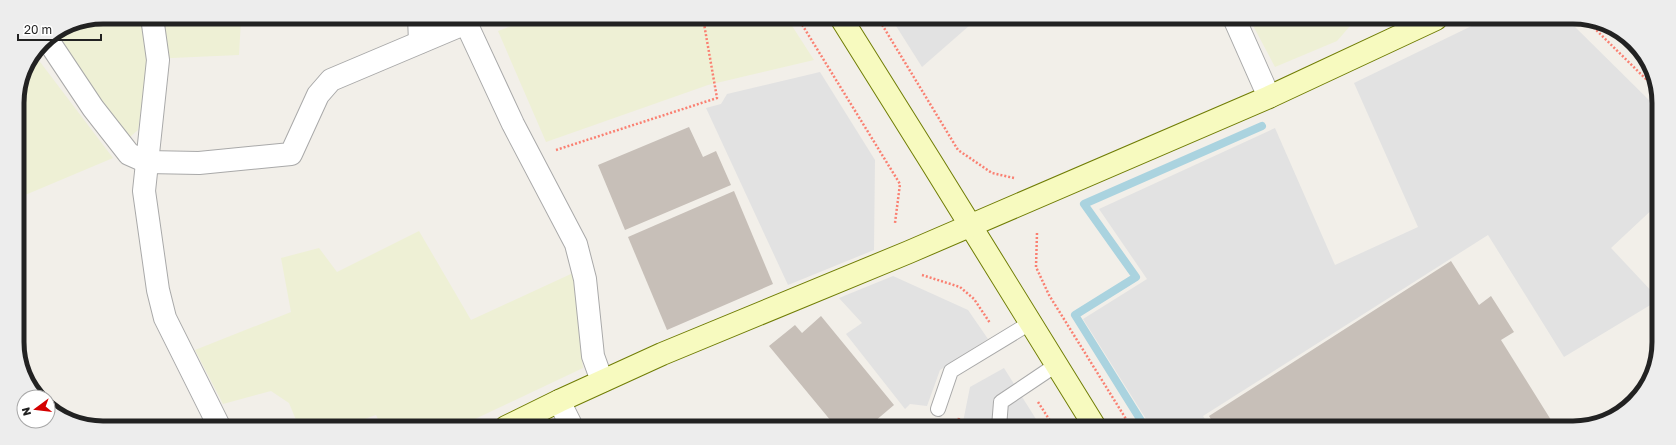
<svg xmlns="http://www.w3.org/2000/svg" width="1676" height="445" font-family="'Golos Text',sans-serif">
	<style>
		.farmland { fill: #eef0d5 }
		.parking { fill: #e2e2e2 }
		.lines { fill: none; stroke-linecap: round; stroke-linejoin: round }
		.stream { stroke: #aad3df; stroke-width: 8 }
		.building { fill: #c7bfb8 }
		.lane-casing { stroke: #a9a9a9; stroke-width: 16 }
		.street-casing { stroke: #a9a9a9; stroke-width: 24 }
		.secondary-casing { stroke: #707d05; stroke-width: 24 }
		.path { stroke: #fa8072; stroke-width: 2.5; stroke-dasharray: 2 2; stroke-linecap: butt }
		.lane { stroke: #fff; stroke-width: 14 }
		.street { stroke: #fff; stroke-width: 22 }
		.secondary { stroke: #f7fabf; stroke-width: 22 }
		.rim { fill: none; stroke: #222; stroke-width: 5 }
	</style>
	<rect width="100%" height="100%" fill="#f2efe9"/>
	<g class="farmland">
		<polygon points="103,17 266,17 241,20 239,55 149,59 138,130 130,137 83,81 53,35 71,23"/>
		<polygon points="535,17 787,18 814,60 708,85 546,142 498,31"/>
		<polygon points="1249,18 1357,18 1337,41 1275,67"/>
		<polygon points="34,54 113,158 18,198 17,98 24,70"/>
		<polygon points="419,231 471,320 573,273 583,368 458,427 382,427 376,415 342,427 299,427 289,403 271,391 223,404 195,350 291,312 281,258 319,248 337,272"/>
	</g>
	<g class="parking">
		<polygon points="891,18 978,18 922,67"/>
		<polygon points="1486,19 1567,19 1657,108 1657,205 1611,248 1657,297 1657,301 1564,357 1488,235 1203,416 1210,427 1151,427 1083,319 1147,279 1099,209 1275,128 1335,265 1418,227 1354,83"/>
		<polygon points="820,72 875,160 874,250 788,285 706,108 721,104 727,94"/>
		<polygon points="893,276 968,310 988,339 940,370 927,406 910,404 905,409 846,334 862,323 839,298"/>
		<polygon points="1004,368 1041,427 962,427 970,387"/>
	</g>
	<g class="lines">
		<polyline class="stream" points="1145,427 1075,315 1136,277 1084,204 1262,126"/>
	</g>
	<g class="building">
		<polygon points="689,127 703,157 716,151 731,185 625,230 598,165"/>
		<polygon points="734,191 773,284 667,330 628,237"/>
		<polygon points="1451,261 1479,305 1491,296 1514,332 1501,340 1556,428 1216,427 1209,416"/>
		<polygon points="821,316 894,405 868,427 836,427 769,346 795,325 802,333"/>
	</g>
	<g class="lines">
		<g class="lane-casing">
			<g id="lane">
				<polyline points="938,409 951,371 1030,323"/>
				<polyline points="999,427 1001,402 1056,365"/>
			</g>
		</g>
		<g class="street-casing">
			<g id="street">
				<polyline points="152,17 158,60 144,191 158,290 165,318 219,426"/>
				<polyline points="419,17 420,42"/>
				<polyline points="1234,18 1269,97"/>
				<polyline points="47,39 93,108 129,154 147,162 199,163 291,154 318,95 331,80 466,23 513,124 576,244 585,279 593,356 602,381"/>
				<polyline points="559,401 572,427"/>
			</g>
		</g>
		<g class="secondary-casing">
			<g id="secondary">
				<polyline points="841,18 933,165 1095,427"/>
				<polyline points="506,427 559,401 662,354 909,252 1269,97 1436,19"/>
			</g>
		</g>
		<g class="path">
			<polyline points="798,18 900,184 895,223"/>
			<polyline points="878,18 958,150 992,173 1014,178"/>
			<polyline points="1585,19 1657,90"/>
			<polyline points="556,150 717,98 703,18"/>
			<polyline points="1037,233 1036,267 1049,295 1131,427"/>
			<polyline points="922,275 960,287 974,299 990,323"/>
			<polyline points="1038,402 1054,427"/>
			<polyline points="957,427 959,418"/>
		</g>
		<use href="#lane" class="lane"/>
		<use href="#street" class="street"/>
		<use href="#secondary" class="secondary"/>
	</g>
	<path d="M0 0H1676V445H0ZM103 24H1573A79 79 0 0 1 1652 103V342A79 79 0 0 1 1573 421H103A79 79 0 0 1 24 342V103A79 79 0 0 1 103 24Z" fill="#ededed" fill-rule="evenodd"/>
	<path class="rim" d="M103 24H1573A79 79 0 0 1 1652 103V342A79 79 0 0 1 1573 421H103A79 79 0 0 1 24 342V103A79 79 0 0 1 103 24Z"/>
	<g transform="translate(36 409) rotate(255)"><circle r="19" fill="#ffffff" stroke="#a7a7a7"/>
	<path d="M0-3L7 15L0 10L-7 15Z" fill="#d40000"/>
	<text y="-6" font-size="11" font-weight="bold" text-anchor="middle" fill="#222222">N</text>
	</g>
	<path d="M18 34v6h83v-6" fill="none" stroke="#222222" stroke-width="2"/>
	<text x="24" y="34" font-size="12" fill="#222222" stroke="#ffffff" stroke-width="3" paint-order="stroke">20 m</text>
</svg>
